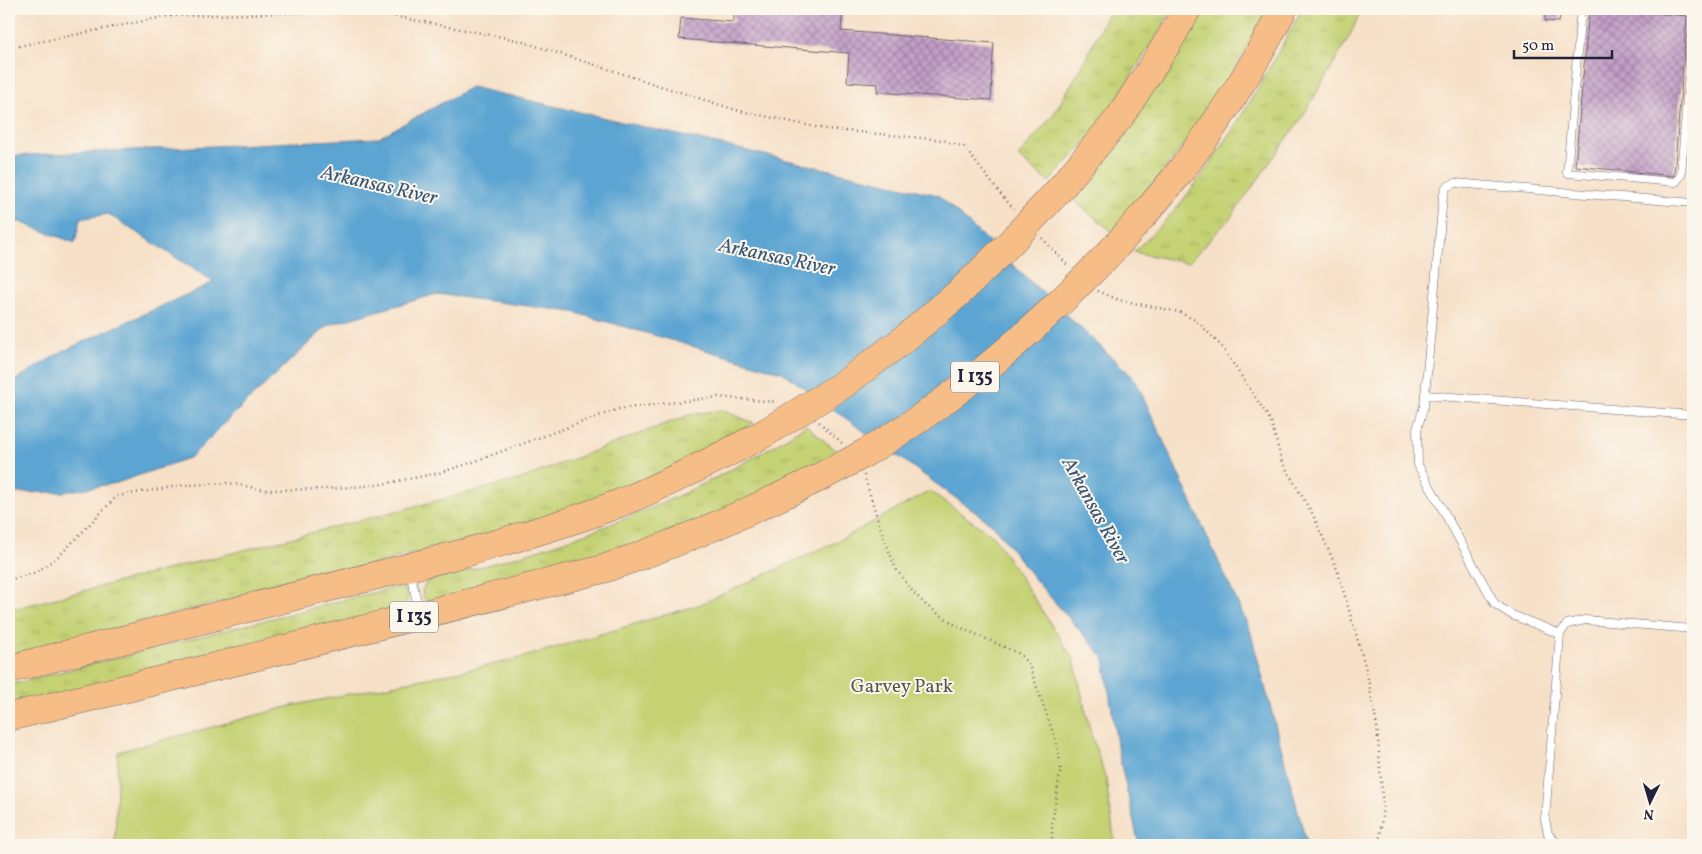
<svg xmlns="http://www.w3.org/2000/svg" width="1702" height="854" font-family="Vollkorn,serif">
	<style>
		.grass { fill: url(#grass-tufts); stroke: #737a57 }
		.park { fill: #c4d273; stroke: #737a57 }
		.water { fill: #5ba4d2; stroke: #3e6386 }
		.building { fill: url(#building-cross-hatch) }
		.lines { fill: none; stroke-linecap: round; stroke-linejoin: round }
		.service-casing { stroke: #6c646c; stroke-width: 9 }
		.motorway-casing { stroke: #6c646c; stroke-width: 29 }
		.path { stroke: #6c646c; stroke-width: 2.5; stroke-dasharray: 1 4; stroke-linecap: butt }
		.service { stroke: #fff; stroke-width: 8 }
		.motorway { stroke: #f6be86; stroke-width: 28 }
		.motorway-bridge-casing { stroke: #6c646c; stroke-width: 29; stroke-linecap: butt }
		.motorway-bridge { stroke: #f6be86; stroke-width: 28 }
		.labels { text-anchor: middle; dominant-baseline: central; stroke-width: 4; stroke-linejoin: round; paint-order: stroke }
		.shield { fill: #fbf7ec; stroke: #636270; stroke-width: 1 }
		.shield-label { font-size: 18px; font-weight: bold; fill: #22223b }
		.park-label { font-size: 19px; fill: #53574c; stroke: #fbf7ec }
		.water-label { font-size: 20px; font-style: italic; fill: #395677; stroke: #fbf7ec }
	</style>
	<defs>
		<pattern id="grass-tufts" width="24" height="20" patternUnits="userSpaceOnUse" patternTransform="scale(1.25)"><rect width="24" height="20" fill="#c4d273"/><path d="M3 7l-1-3M5 7V3M7 7l1-3M15 17l-1-3M17 17v-4M19 17l1-3" fill="none" stroke="#a8b464"/></pattern>
		<pattern id="building-cross-hatch" width="8" height="8" patternUnits="userSpaceOnUse" patternTransform="scale(1.25)"><rect width="8" height="8" fill="#c29ec7"/><path d="M0 0l8 8M0 8l8-8" fill="none" stroke="#9d80a3"/></pattern>
	</defs>
	<rect width="100%" height="100%" fill="#fbf7ec"/>
	<filter id="ink" filterUnits="userSpaceOnUse"><feTurbulence type="fractalNoise" baseFrequency=".02" numOctaves="2"/><feDisplacementMap in="SourceGraphic" scale="10" xChannelSelector="R" yChannelSelector="G"/><feConvolveMatrix kernelMatrix="1 2 1 2 8 2 1 2 1" color-interpolation-filters="sRGB"/></filter>
	<filter id="wash" filterUnits="userSpaceOnUse"><feTurbulence type="fractalNoise" baseFrequency=".0096" numOctaves="4" result="noise"/><feDisplacementMap in="SourceGraphic" scale="20" xChannelSelector="R" yChannelSelector="G"/><feGaussianBlur stdDeviation="1.12" result="paint"/><feColorMatrix in="noise" values="0 0 0 0 0 0 0 0 0 0 0 0 0 0 0 0 0 1.4 0 .05"/><feComposite in="paint" operator="in"/></filter>
	<g filter="url(#wash)">
		<rect width="100%" height="100%" fill="#f6e0c7"/>
		<g class="grass">
			<polygon points="1110,9 1173,9 1099,127 1049,182 1018,157 1053,115 1081,68"/>
			<polygon points="1201,9 1269,9 1209,112 1115,234 1072,199 1093,175 1169,67"/>
			<path d="M 1302,9 L 1362,9 L 1349,37 L 1303,116 L 1231,217 L 1188,263 L 1134,252 C 1147,238 1161,226 1174,211 C 1224,152 1265,77 1302,9 Z"/>
			<polygon points="721,410 754,423 705,453 599,499 489,535 9,655 9,610 518,480 689,415"/>
			<path d="M 806,425 L 840,454 L 686,530 L 620,555 L 427,602 L 423,597 L 422,590 L 427,581 C 476,568 526,555 573,538 C 654,510 734,473 806,425 Z"/>
			<polygon points="395,587 403,588 408,595 406,606 9,710 9,685"/>
		</g>
		<polygon class="park" points="930,491 994,537 1074,660 1091,734 1106,779 1114,838 1113,845 115,845 118,752 291,706 510,661 699,605 836,542"/>
		<polygon class="water" points="471,87 938,195 1135,379 1250,630 1307,845 1139,845 1118,751 1104,658 1037,582 993,525 782,372 573,312 437,294 328,325 233,415 191,457 117,483 64,492 9,493 9,384 61,352 214,282 108,214 80,219 75,243 20,222 9,224 9,156 378,138"/>
		<g id="blocks">
			<g class="building">
				<polygon points="734,9 843,9 841,31 994,43 991,81 992,82 991,100 877,92 878,84 847,82 849,53 679,39 681,18 734,22"/>
				<polygon points="1546,9 1561,9 1559,22 1545,21"/>
				<polygon points="1589,9 1607,9 1687,16 1674,176 1575,166"/>
			</g>
		</g>
	</g>
	<g filter="url(#ink)">
		<use href="#blocks" fill-opacity="0" stroke="#6c646c" stroke-width="1"/>
		<g class="lines">
			<g class="service-casing">
				<g id="service">
					<polyline points="1581,9 1567,173 1676,182 1681,175 1693,24"/>
					<polyline points="1671,9 1693,11"/>
					<polyline points="1425,395 1693,415"/>
					<polyline points="410,571 419,611"/>
					<polyline points="1560,634 1512,615 1495,604 1418,465 1417,429 1424,406 1443,197 1446,187 1455,183 1693,203"/>
					<polyline points="1559,845 1548,834 1545,819 1560,634 1567,624 1585,620 1693,629"/>
				</g>
			</g>
			<g class="motorway-casing">
				<g id="motorway">
					<polyline points="1059,190 1120,117 1170,39 1187,9"/>
					<path d="M 1120,242 C 1138,221 1157,200 1175,178 C 1214,129 1255,65 1283,9"/>
					<path d="M 9,669 L 468,552 C 512,539 556,527 599,511 C 656,490 711,462 765,433"/>
					<path d="M 9,717 L 230,663 L 603,569 C 674,545 741,516 808,483"/>
				</g>
			</g>
			<g class="path">
				<polyline points="9,48 168,16 367,11 517,40 736,110 825,129 943,140 964,147 1003,197 1014,209"/>
				<polyline points="1042,238 1069,267"/>
				<polyline points="1098,291 1119,300 1179,312 1197,321 1222,347 1271,421 1282,462 1312,513 1337,569 1366,669 1377,726 1383,807 1379,845"/>
				<polyline points="819,422 843,444"/>
				<polyline points="864,475 882,533 896,569 913,592 927,606 957,626 1020,654 1029,665 1056,741 1061,767 1052,824 1052,845"/>
				<polyline points="9,580 37,572 60,555 117,496 185,485 229,483 266,490 326,489 377,485 439,473 470,463 618,409 718,397 777,402"/>
			</g>
			<use href="#service" class="service"/>
			<use href="#motorway" class="motorway"/>
			<g class="motorway-bridge-casing">
				<g id="motorway-bridge">
					<polyline points="765,433 844,384 903,340 959,293 1009,244 1059,190"/>
					<path d="M 808,483 C 824,475 842,466 858,457 C 957,401 1042,324 1120,242"/>
				</g>
			</g>
			<use href="#motorway-bridge" class="motorway-bridge"/>
		</g>
	</g>
	<g class="labels">
		<g class="shield">
			<rect x="951" y="361.5" width="48" height="31" rx="4"/>
			<rect x="390" y="601.5" width="48" height="31" rx="4"/>
		</g>
		<g class="shield-label">
			<text x="975" y="377">I 135</text>
			<text x="414" y="617">I 135</text>
		</g>
		<g class="park-label">
			<text x="902" y="687">Garvey Park</text>
		</g>
		<g class="water-label">
			<text transform="translate(379 186) rotate(13)">Arkansas River</text>
			<text transform="translate(777 258) rotate(12)">Arkansas River</text>
			<text transform="translate(1095 511) rotate(61)">Arkansas River</text>
		</g>
	</g>
	<rect width="1702" height="854" fill="none" stroke="#fbf7ec" stroke-width="30"/>
	<g transform="translate(1650 802) rotate(185)" stroke="#fbf7ec" stroke-width="4" paint-order="stroke">
	<path d="M0-4L9 19L0 12L-9 19Z" fill="#22223b"/>
	<text y="-8" font-size="14" font-weight="bold" text-anchor="middle" fill="#22223b">N</text>
	</g>
	<path d="M1514 50v8h98v-8" fill="none" stroke="#22223b" stroke-width="2.5"/>
	<text x="1522" y="50" font-size="15" fill="#22223b" stroke="#fbf7ec" stroke-width="4" paint-order="stroke">50 m</text>
</svg>
